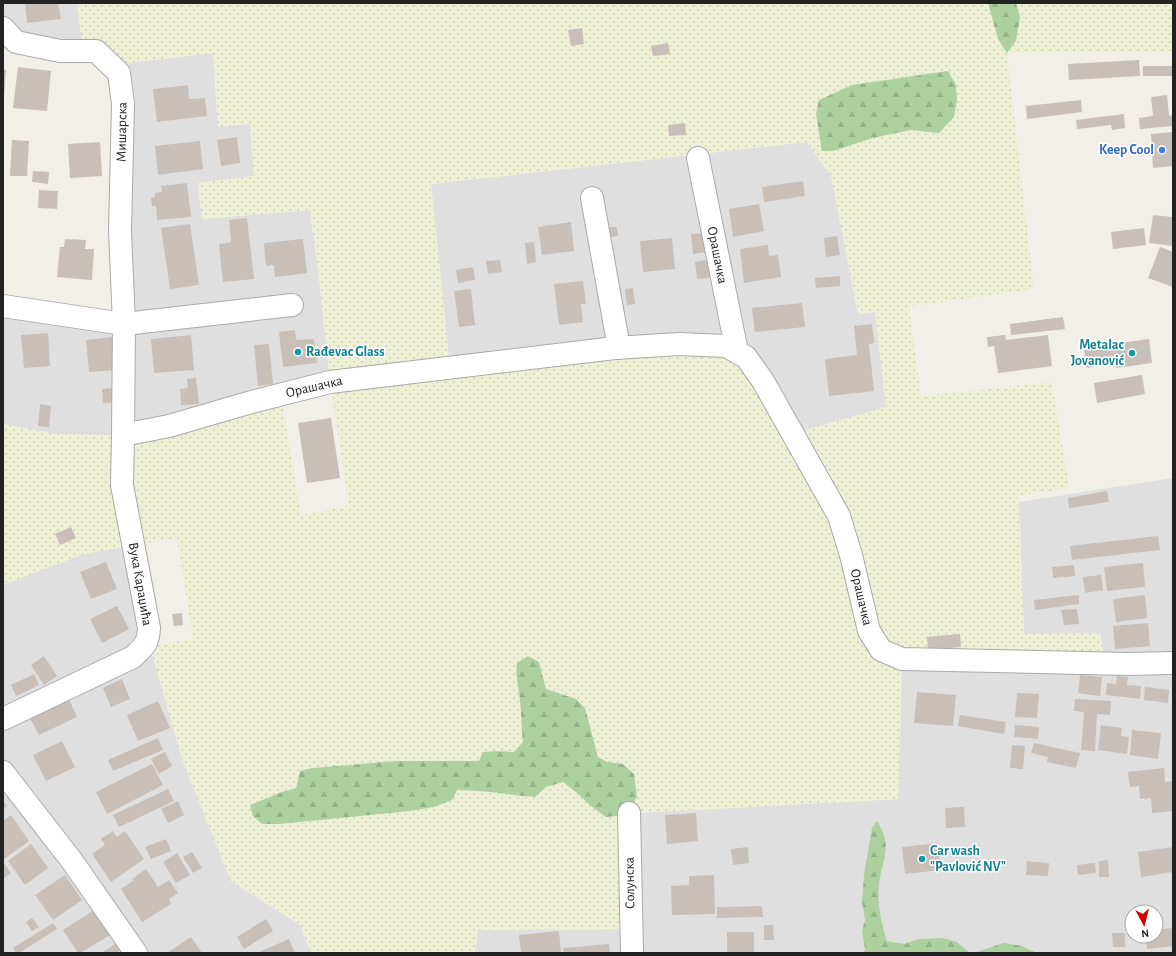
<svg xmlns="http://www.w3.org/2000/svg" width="1176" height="956" font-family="'Alegreya Sans',sans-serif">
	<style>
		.residential { fill: #e0dfdf; fill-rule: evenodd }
		.farmland { fill: url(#farmland-dots); fill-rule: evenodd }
		.forest { fill: url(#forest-firs) }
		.building { fill: #c7bfb8 }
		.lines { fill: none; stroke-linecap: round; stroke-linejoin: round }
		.minor-casing { stroke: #a9a9a9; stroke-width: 24 }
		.minor { stroke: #fff; stroke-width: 22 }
		.shop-dot { fill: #3f7fe0; stroke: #fff; stroke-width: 1.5 }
		.culture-dot { fill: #0f9aa8; stroke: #fff; stroke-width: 1.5 }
		.labels { text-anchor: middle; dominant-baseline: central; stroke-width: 3; stroke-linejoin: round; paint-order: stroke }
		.street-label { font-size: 14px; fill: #222; stroke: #fff }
		.shop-label { font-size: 14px; font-weight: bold; fill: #366cbe; stroke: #fff; text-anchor: end }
		.culture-label { font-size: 14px; font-weight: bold; fill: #0d838f; stroke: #fff; text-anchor: start }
	</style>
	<defs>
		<pattern id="farmland-dots" width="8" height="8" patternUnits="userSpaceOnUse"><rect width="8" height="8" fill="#eef0d5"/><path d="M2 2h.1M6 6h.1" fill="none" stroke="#ccceb7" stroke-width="1.8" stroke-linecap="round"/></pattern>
		<pattern id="forest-firs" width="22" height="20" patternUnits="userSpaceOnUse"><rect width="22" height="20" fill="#add19e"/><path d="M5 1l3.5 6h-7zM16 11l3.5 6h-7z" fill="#95b388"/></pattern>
	</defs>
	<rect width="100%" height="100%" fill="#f2efe9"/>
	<g class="residential">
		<polygon points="3,3 100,3 77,5 82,41 35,43 4,18"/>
		<polygon points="213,53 218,127 250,123 254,176 198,183 202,219 310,210 319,277 330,382 124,435 150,646 181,756 231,881 300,925 311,953 3,953 3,306 124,324 111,65"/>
		<polygon points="807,142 831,176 858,314 875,312 886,407 792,434 450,368 431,184"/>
		<polygon points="1173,478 1173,655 1104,657 1100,633 1024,634 1019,502"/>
		<path d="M 902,665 L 1173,668 L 1173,953 L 639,953 L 636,813 L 898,799 ZM 1132,912 L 1156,912 L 1156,936 L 1132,936 Z"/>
		<polygon points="631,929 632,953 475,953 478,930"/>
	</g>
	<path class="farmland" d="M 100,3 L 1173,3 L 1173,52 L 1007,53 L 1034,289 L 909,307 L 921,396 L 1052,382 L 1069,488 L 1018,496 L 1024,634 L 1100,633 L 1105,663 L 902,659 L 898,799 L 636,813 L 631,929 L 478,930 L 475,953 L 311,953 L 300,924 L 231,881 L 181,756 L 150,646 L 193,639 L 177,538 L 84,554 L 3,585 L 3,424 L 56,434 L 123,435 L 281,395 L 301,515 L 349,506 L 330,382 L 319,277 L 310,210 L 202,219 L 198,183 L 254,176 L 250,124 L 218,127 L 213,53 L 111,65 L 82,41 L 77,5 ZM 807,142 L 831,176 L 858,314 L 875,312 L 886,407 L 792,434 L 726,346 L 450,368 L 431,184 Z"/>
	<g class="forest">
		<polygon points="988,3 1016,3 1020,17 1016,41 1007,53 998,39"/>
		<polygon points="948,71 956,85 957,100 954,117 939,133 911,130 873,138 833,151 822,151 816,114 819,100 852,85"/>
		<path d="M 528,656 L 539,662 L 546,689 L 576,699 L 585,708 L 598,757 L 607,762 L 623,764 L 634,774 L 637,797 L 625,815 L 606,817 L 591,806 L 577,793 L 563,782 L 546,787 L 535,797 C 509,795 484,790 457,790 L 452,800 L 434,807 L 410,811 L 279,824 L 262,824 L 253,816 L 250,805 L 282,792 L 296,788 L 300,771 L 313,768 L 396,761 L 479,761 L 483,752 L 496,751 L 514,752 L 523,742 C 521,728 522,714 520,701 C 519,686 515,679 517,663 Z"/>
		<path d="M 877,821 C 893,847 883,856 879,883 C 877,902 881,923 887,941 L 904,944 L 919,939 L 943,938 L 957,942 L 970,953 L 863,953 L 865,949 L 862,931 L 865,920 L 862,901 L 864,875 L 872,828 Z"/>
		<polygon points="1004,943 1022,946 1037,953 973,953"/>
	</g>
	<g class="building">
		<polygon points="25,3 58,3 61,19 27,23"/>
		<polygon points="582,28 584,44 571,46 568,30"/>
		<polygon points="668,43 670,54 653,56 651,46"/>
		<polygon points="1139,60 1140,76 1069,80 1068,64"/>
		<rect x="1143" y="66" width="30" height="10"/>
		<polygon points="18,67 51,71 47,111 13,108"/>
		<polygon points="3,70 6,70 4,97 3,97"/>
		<polygon points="188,85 189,99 205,98 207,116 157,122 153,89"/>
		<polygon points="1167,95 1169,116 1173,115 1173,126 1140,129 1139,118 1153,116 1151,97"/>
		<polygon points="1081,100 1082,112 1027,119 1026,106"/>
		<polygon points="1124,114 1125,128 1112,130 1111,125 1077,129 1076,120"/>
		<polygon points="685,123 686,135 669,136 668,125"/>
		<polygon points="1173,132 1173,166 1153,168 1151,134"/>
		<polygon points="237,137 240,163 221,166 217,140"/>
		<polygon points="12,140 29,141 27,176 10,176"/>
		<polygon points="200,141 203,169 158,175 155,146"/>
		<polygon points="100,142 102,176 70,178 68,144"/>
		<polygon points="33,171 49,172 48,184 32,182"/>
		<polygon points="803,181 805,196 764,202 762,187"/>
		<polygon points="187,183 191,217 157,220 156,206 152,206 151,198 155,197 155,193 162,192 161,186"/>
		<polygon points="39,190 58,191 57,209 38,208"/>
		<polygon points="759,204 764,231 733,237 729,209"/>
		<polygon points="1153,215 1173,217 1173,246 1149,243"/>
		<polygon points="247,218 254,279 223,282 219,244 231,242 229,220"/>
		<polygon points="571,222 574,251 542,255 538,227"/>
		<polygon points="190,224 199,285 170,289 161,228"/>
		<polygon points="609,227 617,227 618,236 610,237"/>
		<polygon points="1144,228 1146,245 1113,249 1111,232"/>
		<polygon points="707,233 709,252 693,254 691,234"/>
		<polygon points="837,236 840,255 826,257 824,238"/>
		<polygon points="672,238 675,269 643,272 640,241"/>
		<polygon points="65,239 86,240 85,249 94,249 92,280 57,277 60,247 64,247"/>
		<polygon points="303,239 307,273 275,277 274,265 266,266 264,243"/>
		<polygon points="534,242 536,262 527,264 525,243"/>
		<polygon points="768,245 769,256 778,255 781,277 744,283 740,249"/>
		<polygon points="1160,247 1173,252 1173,287 1148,278"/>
		<polygon points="713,259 716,277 697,279 695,262"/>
		<polygon points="500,260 502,272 488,274 486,261"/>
		<polygon points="473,267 475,280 458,283 456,270"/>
		<polygon points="840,276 840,286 816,288 815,278"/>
		<polygon points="583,281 586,304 581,304 583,322 559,325 554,284"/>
		<polygon points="633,288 635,304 627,305 625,289"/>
		<polygon points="471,289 475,325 459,327 454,291"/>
		<polygon points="802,303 805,327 755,332 752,308"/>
		<polygon points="1063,317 1065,329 1011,335 1010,324"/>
		<polygon points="872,324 874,343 869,344 874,391 829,396 825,359 857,355 854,326"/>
		<polygon points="295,330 296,340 314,339 317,363 283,367 279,332"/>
		<polygon points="48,333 50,366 24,368 21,335"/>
		<polygon points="191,335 194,370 154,373 151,339"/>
		<polygon points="1005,335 1006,340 1048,335 1052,366 998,373 994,346 988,347 987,337"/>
		<polygon points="112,337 115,370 89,372 86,340"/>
		<polygon points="1149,339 1152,363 1116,368 1115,363 1087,368 1084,348"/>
		<polygon points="269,344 273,384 258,386 254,345"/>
		<polygon points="1142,375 1145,394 1097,403 1094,383"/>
		<polygon points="196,378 199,404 181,405 180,389 188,388 187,379"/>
		<polygon points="113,388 115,402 103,403 102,389"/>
		<polygon points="40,404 51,406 49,427 38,426"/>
		<polygon points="331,418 340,478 307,483 298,423"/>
		<polygon points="1107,491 1109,502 1069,508 1068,498"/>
		<polygon points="71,527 76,538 60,545 55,534"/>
		<polygon points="1158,536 1160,550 1072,560 1070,546"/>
		<polygon points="106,562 117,589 91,599 80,572"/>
		<polygon points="1143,563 1145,587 1107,591 1104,567"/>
		<polygon points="1074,565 1075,576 1053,578 1052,567"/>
		<polygon points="1101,575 1103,590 1085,593 1083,577"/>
		<polygon points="1079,595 1079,604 1035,610 1034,600"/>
		<polygon points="1145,595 1147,618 1116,622 1113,599"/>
		<polygon points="117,606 129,629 102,643 90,619"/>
		<polygon points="1077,609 1079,624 1064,625 1061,610"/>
		<polygon points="182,613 183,625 174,626 172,614"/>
		<polygon points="1148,623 1150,646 1115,649 1113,626"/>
		<polygon points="960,634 961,647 928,650 927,637"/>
		<polygon points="44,656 57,676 44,685 31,665"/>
		<polygon points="34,674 39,685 16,696 11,685"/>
		<polygon points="1080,675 1102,677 1100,696 1078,693"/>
		<polygon points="1117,676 1128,677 1127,685 1141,686 1140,699 1106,695 1107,683 1116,684"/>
		<polygon points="122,679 130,699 111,707 103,688"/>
		<polygon points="1145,687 1169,690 1168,703 1144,700"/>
		<polygon points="917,692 956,695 953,726 914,723"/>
		<polygon points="1017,693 1039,694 1037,718 1015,717"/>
		<polygon points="69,699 77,717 39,735 30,718"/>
		<polygon points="1075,699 1111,701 1110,715 1097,714 1095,751 1081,750 1084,712 1074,711"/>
		<polygon points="158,701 170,728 138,741 127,715"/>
		<polygon points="960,715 1006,722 1004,734 958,726"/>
		<polygon points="1015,725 1039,727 1038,739 1014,737"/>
		<polygon points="1101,725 1122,728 1121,736 1129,737 1127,754 1098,750"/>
		<polygon points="1132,730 1161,733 1158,759 1130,755"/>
		<polygon points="158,738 163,750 113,771 108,760"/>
		<polygon points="62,741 75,767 46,781 33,755"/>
		<polygon points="1034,743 1080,753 1076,768 1047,762 1048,757 1031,753"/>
		<polygon points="1012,745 1025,746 1023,769 1010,768"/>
		<polygon points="165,752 172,766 159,774 151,759"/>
		<polygon points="152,764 163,785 107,814 96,792"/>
		<polygon points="1164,768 1165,782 1173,781 1173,811 1152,813 1151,798 1140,799 1139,786 1130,787 1128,772"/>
		<polygon points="168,789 174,801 119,827 113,815"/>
		<polygon points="3,801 7,806 3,809"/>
		<polygon points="178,801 184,815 168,823 161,809"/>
		<polygon points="964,807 965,827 946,828 945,808"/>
		<polygon points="696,813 698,841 667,844 665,815"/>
		<polygon points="11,815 29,841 4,859 3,857 3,821"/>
		<polygon points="113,831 117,837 125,831 144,859 111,882 92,854 105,845 101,839"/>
		<polygon points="166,839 171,851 151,859 145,847"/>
		<polygon points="938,843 941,870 905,874 902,847"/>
		<polygon points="31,844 48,868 25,885 8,861"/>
		<polygon points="748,847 749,863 733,865 731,849"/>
		<polygon points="1173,847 1173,872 1141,877 1138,852"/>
		<polygon points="192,852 202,868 193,873 183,857"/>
		<polygon points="177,853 190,875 176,883 163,862"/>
		<polygon points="1108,860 1109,877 1099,877 1099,861"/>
		<polygon points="1027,861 1049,863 1048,876 1026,875"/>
		<polygon points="3,862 11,873 3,879"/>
		<polygon points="1095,863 1096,873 1078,875 1077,865"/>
		<polygon points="146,869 158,887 169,880 178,893 169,899 171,904 142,922 121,889 133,881 132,879"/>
		<polygon points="65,875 82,900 53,920 35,895"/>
		<polygon points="714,875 715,914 672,915 671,886 689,885 689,876"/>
		<polygon points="762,906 763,917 717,918 717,907"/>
		<polygon points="94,910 110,935 80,953 78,953 63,930"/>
		<polygon points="32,918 39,927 32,931 26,922"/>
		<polygon points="266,919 273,931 244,949 237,937"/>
		<polygon points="53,923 57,929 19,953 16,953 13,948"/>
		<polygon points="764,925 773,925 774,940 764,940"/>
		<polygon points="1173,928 1173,946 1147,949 1146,936 1156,936 1156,930"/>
		<polygon points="559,931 561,953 521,953 519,935"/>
		<rect x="727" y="932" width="27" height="21"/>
		<polygon points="1112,933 1125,933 1125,947 1113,947"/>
		<polygon points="191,937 202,953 167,953"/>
		<polygon points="289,939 295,953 257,953"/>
		<polygon points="118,942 123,949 117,953 101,953"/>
		<polygon points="609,944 610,953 564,953 563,948"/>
	</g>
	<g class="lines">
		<g class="minor-casing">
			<g id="minor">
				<polyline points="3,28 16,42 60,51 96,51 119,73 123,104 120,231 124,324 3,306"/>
				<polyline points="698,158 737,352"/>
				<polyline points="592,198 619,348"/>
				<polyline points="292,305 124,324 123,435 169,426 248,403 330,382 615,348 679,344 726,346 746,357 763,381 839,516 851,555 869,631 881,650 902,659 1128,664 1173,663"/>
				<path d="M 3,719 L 133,657 C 144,646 148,645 149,628 L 122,485 L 123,435"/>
				<polyline points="3,772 72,861 136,953"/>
				<polyline points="629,813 632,953"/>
			</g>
		</g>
		<use href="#minor" class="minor"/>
	</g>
	<circle class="shop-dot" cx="1162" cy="150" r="4"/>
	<g class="culture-dot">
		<circle cx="298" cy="352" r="4"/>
		<circle cx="1132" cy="353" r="4"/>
		<circle cx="922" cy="859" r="4"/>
	</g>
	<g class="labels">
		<g class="street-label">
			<text transform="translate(122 132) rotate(-89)">Мишарска</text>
			<text transform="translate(717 255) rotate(79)">Орашачка</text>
			<text transform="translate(314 387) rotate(-13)">Орашачка</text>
			<text transform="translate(140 584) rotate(80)">Вука Караџића</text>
			<text transform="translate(861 597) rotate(77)">Орашачка</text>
			<text transform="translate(630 883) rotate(-91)">Солунска</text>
		</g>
		<g class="shop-label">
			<text x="1154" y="150">Keep Cool</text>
		</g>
		<g class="culture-label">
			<text x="1124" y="345" text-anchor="end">Metalac<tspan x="1124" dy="16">Jovanović</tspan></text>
			<text x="306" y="352">Rađevac Glass</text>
			<text x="930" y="851">Car wash<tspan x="930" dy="16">"Pavlović NV"</tspan></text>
		</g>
	</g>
	<rect width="1176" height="956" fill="none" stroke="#222222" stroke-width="8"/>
	<g transform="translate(1144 924) rotate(173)"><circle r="19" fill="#ffffff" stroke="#a7a7a7"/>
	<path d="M0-3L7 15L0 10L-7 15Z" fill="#d40000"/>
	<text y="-6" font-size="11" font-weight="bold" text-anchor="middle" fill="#222222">N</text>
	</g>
</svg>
